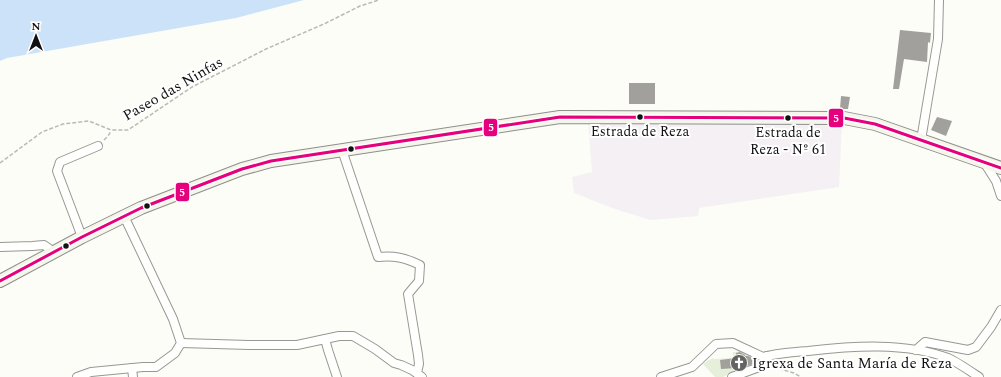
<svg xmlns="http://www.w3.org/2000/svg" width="1001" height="377" font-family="Spectral,serif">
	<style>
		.industrial { fill: #f5f0f3 }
		.cemetery { fill: #e6efda }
		.water { fill: #cce2f8 }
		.building { fill: #a1a09c }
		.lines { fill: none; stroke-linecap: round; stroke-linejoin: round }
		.street-casing { stroke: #979795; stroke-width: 10 }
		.secondary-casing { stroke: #8e8e8b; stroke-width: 14 }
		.path { stroke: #b9b9b8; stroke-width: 1.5; stroke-dasharray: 4 2; stroke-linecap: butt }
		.street { stroke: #fffffe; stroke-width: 8 }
		.secondary { stroke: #f5f6eb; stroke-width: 12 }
		.bus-1-casing { stroke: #fff; stroke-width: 6 }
		.bus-1 { stroke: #e5007d; stroke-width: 3 }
		.bus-dot { fill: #111; stroke: #fff; stroke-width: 1.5 }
		.labels { text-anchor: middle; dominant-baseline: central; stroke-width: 4; stroke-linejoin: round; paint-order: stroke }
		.bus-label { font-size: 14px; fill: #111; stroke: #fff }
		.street-label { font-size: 15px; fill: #111; stroke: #fff }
		.poi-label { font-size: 15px; fill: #111; stroke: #fff; text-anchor: start }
		.line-badge { stroke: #fff; stroke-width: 1.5 }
		.badge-label { font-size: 11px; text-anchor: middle; font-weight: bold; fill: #fff }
	</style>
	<rect width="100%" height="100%" fill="#fdfdf7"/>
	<polygon class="industrial" points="588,122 842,123 839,187 699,208 698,216 650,220 612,208 574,193 572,177 592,172"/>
	<polygon class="cemetery" points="738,348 757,355 758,366 746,367 746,369 736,370 723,377 715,377 703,364 709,360 714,358 714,359 733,358 733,352 737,352"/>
	<polygon class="water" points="0,0 304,0 236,18 7,58 0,61"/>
	<g class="building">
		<polygon points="900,30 931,33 930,43 928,42 927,62 904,59 899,89 893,89"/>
		<rect x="629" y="83" width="26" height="21"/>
		<polygon points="841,96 850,97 848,109 840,109"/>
		<polygon points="937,117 952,121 946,136 931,130"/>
		<polygon points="740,352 745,355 745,356 748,356 757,360 758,362 736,370 736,368 721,369 720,360 736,358 736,353"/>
	</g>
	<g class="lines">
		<g class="street-casing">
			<g id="street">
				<polyline points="921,140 938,39 939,0"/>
				<path d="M 342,150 L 378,257 C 394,255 405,258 420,265 L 419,281 L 408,294 L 418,355 L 419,364 L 417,373"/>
				<polyline points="984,162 996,181 1001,196"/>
				<polyline points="82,237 57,171 60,162 98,146"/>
				<polyline points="0,247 32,246 44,245 54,252"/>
				<polyline points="325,339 328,350 337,377"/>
				<polyline points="181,343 249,345 297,345 339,336 353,336 375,349 394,363 401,365 412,370 422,377"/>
				<polyline points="916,350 925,342 968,350 976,347 991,327 1001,310"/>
				<polyline points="132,368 133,377"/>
				<polyline points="77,377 91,372 143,367 156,367 175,353 181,343 173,319 124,216"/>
				<path d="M 661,377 L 692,367 L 716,344 L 733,343 L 763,357 C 778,353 793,352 808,351 C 853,346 905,342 948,358 C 957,362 970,371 979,377"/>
				<polyline points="732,377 765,365 767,356"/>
			</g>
		</g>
		<g class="secondary-casing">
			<polyline id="secondary" points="0,281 82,237 141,208 242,169 271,161 560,117 844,118 875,124 1001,168"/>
		</g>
		<g class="path">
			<polyline points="104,140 108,136 111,131"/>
			<polyline points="0,163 42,132 63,124 89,121 111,130 128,130 192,87 266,49 324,24 360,6 379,0"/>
			<polyline points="773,367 794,373 801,377"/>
		</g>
		<use href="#street" class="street"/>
		<use href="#secondary" class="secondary"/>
		<g class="bus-1-casing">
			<polyline id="bus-1" points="0,281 82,237 141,208 242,169 271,161 560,117 844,118 875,124 1001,168"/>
		</g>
		<use href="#bus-1" class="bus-1"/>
	</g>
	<defs>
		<g id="church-disc" transform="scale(0.9)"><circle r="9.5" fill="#646462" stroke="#fff"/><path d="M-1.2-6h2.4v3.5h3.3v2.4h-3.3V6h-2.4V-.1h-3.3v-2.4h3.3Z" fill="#fff"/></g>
	</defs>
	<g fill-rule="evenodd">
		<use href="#church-disc" x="739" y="363"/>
	</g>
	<g class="bus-dot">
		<circle cx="640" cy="117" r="3.5"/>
		<circle cx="788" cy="118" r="3.5"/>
		<circle cx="351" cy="149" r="3.5"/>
		<circle cx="147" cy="206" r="3.5"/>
		<circle cx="66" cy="246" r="3.5"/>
	</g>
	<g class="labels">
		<g class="bus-label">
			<text x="640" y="131">Estrada de Reza</text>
			<text x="788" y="132">Estrada de<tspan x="788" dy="17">Reza - Nº 61</tspan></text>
		</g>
		<g class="street-label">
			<text transform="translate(173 89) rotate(-30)">Paseo das Ninfas</text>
		</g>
		<g class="poi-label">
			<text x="752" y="363">Igrexa de Santa María de Reza</text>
		</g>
	</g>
	<g class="line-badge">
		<rect x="828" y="108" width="16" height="20" rx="4" fill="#e5007d"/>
		<rect x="483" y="118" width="15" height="19" rx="4" fill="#e5007d"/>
		<rect x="175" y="182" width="15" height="20" rx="4" fill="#e5007d"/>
	</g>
	<g class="badge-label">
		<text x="836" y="122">5</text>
		<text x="491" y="131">5</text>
		<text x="182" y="196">5</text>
	</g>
	<g transform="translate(36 36)" stroke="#ffffff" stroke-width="3" paint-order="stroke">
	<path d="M0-3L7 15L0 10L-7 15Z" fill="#111111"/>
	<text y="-6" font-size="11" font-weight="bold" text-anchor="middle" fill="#111111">N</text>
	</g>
</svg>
